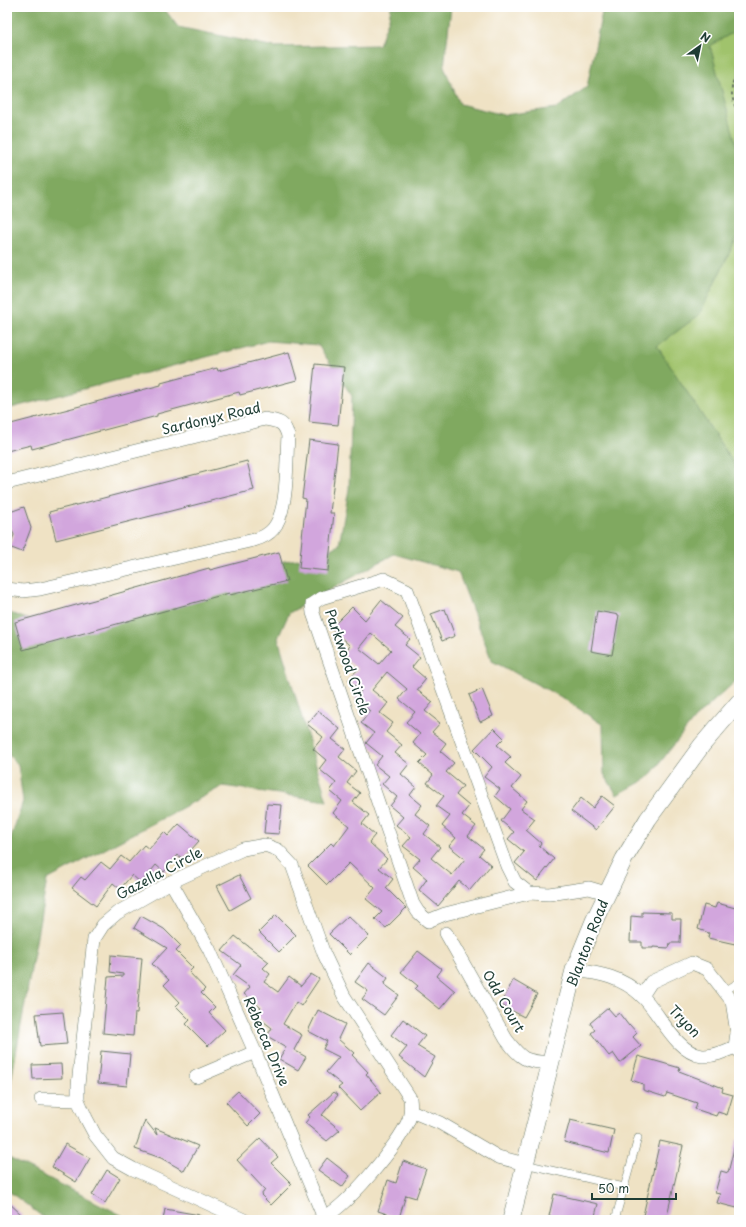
<svg xmlns="http://www.w3.org/2000/svg" width="746" height="1227" font-family="'Playpen Sans',sans-serif">
	<style>
		.green { fill: #a0c36c; stroke: #608050 }
		.forest { fill: #80a960; stroke: #50734a }
		.building { fill: #d2a6dd; fill-rule: evenodd }
		.lines { fill: none; stroke-linecap: round; stroke-linejoin: round }
		.service-casing { stroke: #687766; stroke-width: 8 }
		.minor-casing { stroke: #687766; stroke-width: 14 }
		.tertiary-casing { stroke: #687766; stroke-width: 18 }
		.path { stroke: #687766; stroke-width: 2; stroke-dasharray: 3 3; stroke-linecap: butt }
		.service { stroke: #fff; stroke-width: 7 }
		.minor { stroke: #fff; stroke-width: 13 }
		.tertiary { stroke: #fff; stroke-width: 17 }
		.labels { text-anchor: middle; dominant-baseline: central; stroke-width: 4; stroke-linejoin: round; paint-order: stroke }
		.street-label { font-size: 14px; fill: #1f3d34; stroke: #fff }
	</style>
	<rect width="100%" height="100%" fill="#fff"/>
	<filter id="ink" filterUnits="userSpaceOnUse"><feTurbulence type="fractalNoise" baseFrequency=".025" numOctaves="2"/><feDisplacementMap in="SourceGraphic" scale="8" xChannelSelector="R" yChannelSelector="G"/><feConvolveMatrix kernelMatrix="1 2 1 2 8 2 1 2 1" color-interpolation-filters="sRGB"/></filter>
	<filter id="wash" filterUnits="userSpaceOnUse"><feTurbulence type="fractalNoise" baseFrequency=".012" numOctaves="4" result="noise"/><feDisplacementMap in="SourceGraphic" scale="16" xChannelSelector="R" yChannelSelector="G"/><feGaussianBlur stdDeviation="0.9" result="paint"/><feColorMatrix in="noise" values="0 0 0 0 0 0 0 0 0 0 0 0 0 0 0 0 0 1.4 0 .05"/><feComposite in="paint" operator="in"/></filter>
	<g filter="url(#wash)">
		<rect width="100%" height="100%" fill="#efe2c4"/>
		<g class="green">
			<polygon points="735,31 739,31 739,158 710,46"/>
			<polygon points="739,233 739,472 657,346 699,315"/>
		</g>
		<g class="forest">
			<polygon points="7,7 163,7 178,27 275,47 379,45 389,18 391,7 451,7 444,67 460,104 504,115 557,108 587,87 603,7 739,7 739,31 735,31 710,46 739,155 739,233 699,315 657,346 739,472 739,678 694,719 648,778 617,795 604,774 603,725 563,698 492,661 458,572 394,554 289,613 278,638 327,801 223,786 47,880 7,1104 7,850 23,801 18,765 7,753 7,612 47,626 252,566 318,556 339,545 349,489 352,396 318,345 268,341 7,409"/>
			<polygon points="7,1157 131,1220 47,1220 7,1190"/>
		</g>
		<g id="blocks">
			<g class="building">
				<polygon points="289,352 297,380 240,395 239,392 157,414 157,416 32,449 31,445 7,451 7,425 161,385 161,383 217,368 218,371"/>
				<polygon points="315,364 344,367 338,425 309,422"/>
				<polygon points="309,440 338,444 330,513 334,513 328,571 299,568 306,499 302,498"/>
				<polygon points="247,461 254,490 56,540 49,512"/>
				<polygon points="24,507 31,528 22,552 9,547 14,535 7,520 7,513"/>
				<polygon points="279,552 287,581 230,595 229,593 23,650 15,622 209,568 210,570"/>
				<path d="M 381,600 L 403,618 L 395,627 L 410,639 L 405,645 L 420,657 L 412,667 L 426,679 L 417,690 L 433,702 L 425,711 L 440,723 L 432,732 L 446,743 L 440,751 L 454,763 L 446,772 L 463,786 L 456,795 L 469,806 L 462,815 L 476,826 L 468,836 L 484,849 L 479,855 L 491,865 L 470,890 L 459,881 L 438,906 L 419,890 L 427,879 L 413,867 L 420,859 L 403,846 L 411,837 L 396,825 L 403,817 L 390,806 L 397,797 L 382,784 L 389,776 L 375,765 L 382,756 L 366,743 L 374,733 L 361,723 L 370,711 L 355,699 L 361,691 L 348,680 L 358,669 L 341,656 L 350,646 L 331,628 L 352,607 L 365,620 ZM 371,633 L 391,650 L 379,664 L 359,648 ZM 387,672 L 407,689 L 399,699 L 415,712 L 406,722 L 420,734 L 413,743 L 427,755 L 419,763 L 433,775 L 427,783 L 444,796 L 436,806 L 450,816 L 442,826 L 456,838 L 449,846 L 465,859 L 452,875 L 431,858 L 440,847 L 424,834 L 430,826 L 415,814 L 422,805 L 410,795 L 416,787 L 401,774 L 409,764 L 395,753 L 402,745 L 386,732 L 393,723 L 380,713 L 388,703 L 372,690 Z"/>
				<polygon points="445,609 455,636 442,641 431,614"/>
				<polygon points="597,611 619,615 612,655 591,651"/>
				<polygon points="482,689 493,716 480,722 469,695"/>
				<polygon points="318,711 340,729 332,739 345,749 339,757 356,771 347,783 360,793 353,802 369,815 362,824 375,835 369,842 387,859 379,868 393,879 386,888 406,908 386,928 375,919 382,912 366,899 375,888 349,863 327,885 308,866 331,843 334,846 349,826 333,813 342,801 330,791 336,783 319,769 326,760 313,749 323,737 307,724"/>
				<polygon points="494,728 504,738 497,745 511,757 505,763 521,777 512,788 527,801 521,809 535,819 526,830 541,843 539,846 554,859 537,881 515,863 524,852 508,839 514,832 501,821 510,809 495,796 500,789 484,777 492,767 474,749"/>
				<polygon points="602,796 615,806 596,830 571,811 581,798 593,808"/>
				<polygon points="267,804 282,805 279,834 264,833"/>
				<polygon points="179,824 199,841 183,859 178,855 164,872 156,865 141,883 132,875 120,889 113,883 96,906 72,888 81,877 85,880 101,862 110,869 121,856 129,862 144,845 149,849 164,832 168,836"/>
				<polygon points="239,875 251,898 230,910 217,886"/>
				<polygon points="717,903 739,909 739,940 736,939 735,944 708,938 709,933 698,929 704,905 715,908"/>
				<polygon points="642,912 672,913 672,919 681,919 680,943 670,943 669,948 653,947 653,948 642,948 642,942 630,942 631,916 642,917"/>
				<polygon points="276,915 296,935 279,952 259,932"/>
				<polygon points="141,916 164,929 181,946 176,951 193,968 189,972 205,989 201,993 215,1007 209,1013 225,1030 208,1046 186,1024 190,1020 176,1006 180,1002 164,985 169,980 152,964 167,948 134,928"/>
				<polygon points="348,916 369,936 350,955 329,934"/>
				<polygon points="235,936 269,962 263,968 270,974 264,982 278,992 289,977 301,986 311,974 319,979 301,1006 296,1002 283,1024 302,1035 294,1050 306,1057 298,1070 279,1059 286,1047 267,1036 272,1028 255,1015 261,1008 244,994 250,987 233,975 241,965 222,951"/>
				<polygon points="418,951 442,969 437,976 455,991 440,1009 415,989 418,986 401,972"/>
				<polygon points="111,955 142,958 137,1013 135,1013 133,1036 103,1033 108,977 123,976 123,974 110,972"/>
				<polygon points="369,963 388,978 384,984 399,995 384,1015 362,999 368,991 355,982"/>
				<polygon points="513,980 537,994 524,1017 501,1005"/>
				<polygon points="608,1008 615,1016 619,1013 629,1026 630,1025 637,1033 633,1037 641,1046 620,1063 613,1053 609,1056 591,1033 595,1030 590,1023"/>
				<polygon points="318,1010 345,1024 338,1039 354,1053 352,1055 368,1072 366,1074 381,1092 360,1111 338,1088 342,1085 326,1072 339,1057 323,1049 327,1041 308,1031"/>
				<polygon points="63,1012 67,1044 40,1046 36,1014"/>
				<polygon points="403,1019 425,1036 417,1046 435,1057 424,1077 399,1057 407,1047 391,1035"/>
				<polygon points="101,1051 130,1054 127,1086 98,1083"/>
				<polygon points="638,1056 680,1068 679,1071 723,1088 722,1092 733,1095 727,1115 718,1112 716,1116 695,1109 697,1103 667,1093 665,1097 643,1090 643,1084 631,1080"/>
				<polygon points="61,1064 62,1078 33,1079 32,1065"/>
				<polygon points="238,1091 260,1114 248,1126 226,1102"/>
				<polygon points="334,1092 338,1095 322,1115 340,1130 327,1141 305,1123 310,1117 308,1115"/>
				<polygon points="145,1120 157,1135 155,1128 198,1146 184,1171 161,1158 135,1149"/>
				<polygon points="570,1120 614,1130 609,1153 564,1142"/>
				<polygon points="260,1138 278,1157 271,1163 292,1184 271,1205 261,1195 265,1190 237,1160"/>
				<polygon points="736,1140 739,1141 739,1201 737,1208 717,1203 720,1194 715,1193 721,1171 728,1173"/>
				<polygon points="660,1141 683,1146 666,1220 642,1220"/>
				<polygon points="65,1144 90,1158 76,1182 52,1167"/>
				<polygon points="327,1158 350,1176 342,1187 318,1170"/>
				<polygon points="403,1161 426,1169 416,1198 406,1195 399,1218 378,1211 388,1180 396,1183"/>
				<polygon points="107,1170 120,1178 105,1203 92,1195"/>
				<polygon points="554,1194 598,1204 594,1220 565,1220 549,1216"/>
				<polygon points="7,1201 22,1215 18,1220 7,1220"/>
				<polygon points="165,1209 200,1215 200,1220 163,1220"/>
			</g>
		</g>
	</g>
	<g filter="url(#ink)">
		<use href="#blocks" fill-opacity="0" stroke="#687766" stroke-width="1"/>
		<g class="lines">
			<g class="service-casing">
				<g id="service">
					<polyline points="725,991 739,982"/>
					<polyline points="525,1164 624,1187"/>
					<polyline points="615,1220 638,1138"/>
				</g>
			</g>
			<g class="minor-casing">
				<g id="minor">
					<path d="M 7,483 L 265,419 C 279,422 284,421 288,436 C 286,461 289,510 273,529 C 268,535 261,538 254,540 L 40,589 L 23,591 L 7,589"/>
					<polygon points="384,579 407,590 507,866 515,882 529,893 445,914 428,921 418,912 413,904 313,613 312,604 321,598"/>
					<polyline points="171,882 209,949 255,1052 324,1218"/>
					<polyline points="529,893 549,894 589,888 606,893"/>
					<path d="M 446,933 L 506,1039 C 522,1060 524,1061 550,1063"/>
					<path d="M 574,970 C 600,973 622,977 642,996 C 660,1013 675,1052 702,1056 C 713,1057 726,1051 735,1047"/>
					<polyline points="642,996 651,982 692,963 707,969 732,1001 737,1033 735,1047 739,1051"/>
					<polyline points="196,1077 255,1052"/>
					<polyline points="41,1099 78,1100"/>
					<polyline points="411,1111 440,1123 498,1157 525,1164"/>
					<path d="M 244,1220 L 133,1169 L 113,1158 L 95,1135 L 86,1118 L 78,1100 L 78,1085 L 94,939 L 103,925 L 117,913 L 171,882 L 243,849 L 265,845 L 278,850 L 292,865 L 324,954 L 344,996 L 410,1098 C 411,1106 411,1112 409,1119 C 399,1145 344,1210 319,1220"/>
				</g>
			</g>
			<g class="tertiary-casing">
				<polyline id="tertiary" points="511,1220 574,970 594,921 624,859 648,819 702,745 739,702"/>
			</g>
			<path class="path" d="M 739,70 C 728,86 731,98 739,115"/>
			<use href="#service" class="service"/>
			<use href="#minor" class="minor"/>
			<use href="#tertiary" class="tertiary"/>
		</g>
	</g>
	<g class="labels">
		<g class="street-label">
			<text transform="translate(211 418) rotate(-13)">Sardonyx Road</text>
			<text transform="translate(348 662) rotate(71)">Parkwood Circle</text>
			<text transform="translate(159 873) rotate(-28)">Gazella Circle</text>
			<text transform="translate(587 943) rotate(-69)">Blanton Road</text>
			<text transform="translate(504 1001) rotate(60)">Odd Court</text>
			<text transform="translate(685 1021) rotate(46)">Tryon</text>
			<text transform="translate(267 1041) rotate(67)">Rebecca Drive</text>
		</g>
	</g>
	<rect width="746" height="1227" fill="none" stroke="#fff" stroke-width="24"/>
	<g transform="translate(700 46) rotate(33)" stroke="#ffffff" stroke-width="3" paint-order="stroke">
	<path d="M0-3L7 15L0 10L-7 15Z" fill="#1f3d34"/>
	<text y="-6" font-size="11" font-weight="bold" text-anchor="middle" fill="#1f3d34">N</text>
	</g>
	<path d="M592 1193v6h84v-6" fill="none" stroke="#1f3d34" stroke-width="2"/>
	<text x="598" y="1193" font-size="12" fill="#1f3d34" stroke="#ffffff" stroke-width="3" paint-order="stroke">50 m</text>
</svg>
